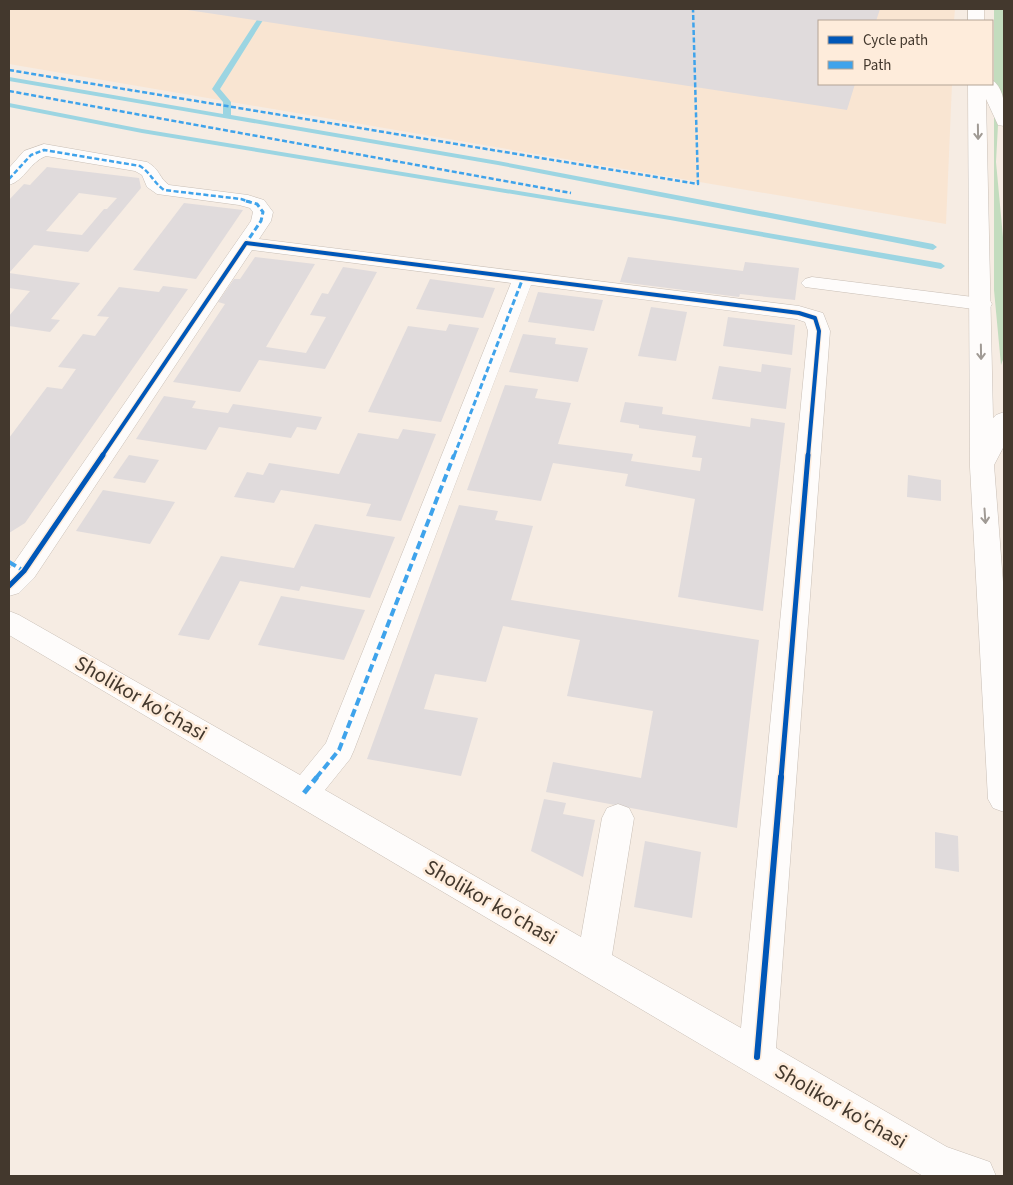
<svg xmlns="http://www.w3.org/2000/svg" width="1013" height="1185" font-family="'Source Sans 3',sans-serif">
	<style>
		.built { fill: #f9e5d2 }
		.green { fill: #c3dcbe }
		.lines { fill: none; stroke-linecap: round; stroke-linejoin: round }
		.stream { fill: #9cd5e2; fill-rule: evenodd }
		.building { fill: #e0dbdc; fill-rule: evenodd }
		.minor-casing { stroke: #c9bfb6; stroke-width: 1 }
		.highway-casing { stroke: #c9bfb6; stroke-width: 1 }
		.minor { fill: #fefcfb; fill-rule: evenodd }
		.highway { fill: #fefcfb; fill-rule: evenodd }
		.quiet-far3 { stroke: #3fa3eb; stroke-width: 2.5; stroke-dasharray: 5 2.5; stroke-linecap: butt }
		.quiet-far2 { stroke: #3fa3eb; stroke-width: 3; stroke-dasharray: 6 3; stroke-linecap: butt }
		.quiet-far1 { stroke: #3fa3eb; stroke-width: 4; stroke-dasharray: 8 4; stroke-linecap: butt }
		.quiet { stroke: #3fa3eb; stroke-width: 5; stroke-dasharray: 9 5; stroke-linecap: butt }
		.cycleway-far2-casing { stroke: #feecdb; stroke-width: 6 }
		.cycleway-far1-casing { stroke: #feecdb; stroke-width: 8 }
		.cycleway-casing { stroke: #feecdb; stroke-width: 9 }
		.cycleway-far2 { stroke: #0057b8; stroke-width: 4 }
		.cycleway-far1 { stroke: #0057b8; stroke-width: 5 }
		.cycleway { stroke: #0057b8; stroke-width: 6 }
		.oneway { stroke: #a09a94 }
		.labels { text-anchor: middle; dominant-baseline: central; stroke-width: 5; stroke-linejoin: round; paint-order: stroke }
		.near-street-label { font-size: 21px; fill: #43382d; stroke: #feecdb }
	</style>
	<rect width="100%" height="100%" fill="#f6ece3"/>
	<polygon class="built" points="9,9 955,9 954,21 819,21 819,84 952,84 946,224 9,64"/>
	<polygon class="green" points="994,9 1004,9 1004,118 998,125 996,162 1004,248 1004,357 1001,365 994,290"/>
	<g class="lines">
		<g class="stream">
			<polygon points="264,9 270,9 220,89 231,102 231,115 498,161 933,244 937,247 933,250 498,165 9,81 9,77 223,114 223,102 212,89"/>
			<polygon points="9,103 142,129 670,216 941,263 945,266 941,269 670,220 142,133 9,107"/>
		</g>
	</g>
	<g class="building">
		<polygon points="181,9 880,9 876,21 819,21 819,84 855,84 847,110"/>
		<path d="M 47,167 L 139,178 L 141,188 L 88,252 L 34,245 L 9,273 L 9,200 L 24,184 L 30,185 ZM 79,193 L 117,198 L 107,209 L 104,209 L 82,235 L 46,231 Z"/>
		<polygon points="184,203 243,210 196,279 133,270"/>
		<polygon points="255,257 315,264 266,347 306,353 326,317 310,315 322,293 328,294 343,267 377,272 325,369 259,360 240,392 173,382 225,304 218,302 234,279 240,279"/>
		<polygon points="628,257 743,271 745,262 799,268 795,300 740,294 739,297 620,282"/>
		<polygon points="9,273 64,281 80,283 51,319 60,320 50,332 9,326 9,316 30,291 9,288"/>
		<polygon points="430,279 495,288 483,318 416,309"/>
		<polygon points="163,286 188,289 25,523 9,533 9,438 47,387 62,389 76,369 58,367 83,334 95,336 109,317 97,316 119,287 159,292"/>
		<polygon points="538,292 603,300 594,331 528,322"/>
		<polygon points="651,307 687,312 676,361 638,356"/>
		<polygon points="728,317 795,325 792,355 723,346"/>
		<polygon points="449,324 479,328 441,422 368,412 408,326 446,331"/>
		<polygon points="523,334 556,338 555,344 588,348 578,382 509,372"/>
		<polygon points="762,364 791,368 786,409 712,399 719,366 761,372"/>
		<polygon points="505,385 538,389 535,398 571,403 558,444 633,454 631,461 700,471 702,458 692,457 696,436 639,428 639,425 620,422 625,402 663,407 662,414 750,427 751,418 785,423 763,611 678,597 695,499 625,486 628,474 553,463 541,501 467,490"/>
		<polygon points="164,396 196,401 192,408 228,413 233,404 322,417 316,430 297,427 291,438 219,427 206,450 136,439"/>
		<polygon points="403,429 436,434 401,521 366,516 371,504 281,490 274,503 234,497 247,472 263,475 269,463 339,474 358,433 398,439"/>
		<polygon points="129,455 159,460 145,483 113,478"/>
		<polygon points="908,475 941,480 941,501 907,497"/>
		<polygon points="103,490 175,502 150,544 76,531"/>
		<polygon points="459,505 498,511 495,520 533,526 511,600 759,640 737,828 546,792 553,762 641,778 653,711 567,696 580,640 503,626 486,682 435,674 424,709 478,718 461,776 367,759"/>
		<polygon points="315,524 395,537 370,598 301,586 299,591 240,581 209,640 178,635 221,556 294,568"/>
		<polygon points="281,596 365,610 344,660 258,645"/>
		<polygon points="544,799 566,803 563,814 595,820 583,877 531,851"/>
		<polygon points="935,832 958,836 959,872 935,868"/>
		<polygon points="645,841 701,852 692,918 634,907"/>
	</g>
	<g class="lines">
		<g class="minor-casing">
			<g id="minor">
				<path d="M 44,144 L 147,162 C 161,170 158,177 169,185 L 248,195 L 264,200 L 273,212 L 271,221 L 259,239 L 799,306 L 823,313 L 830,331 L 776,1048 L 947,1147 L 990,1162 L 996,1176 L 923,1176 L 9,635 L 9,611 L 19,615 L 300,775 L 326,743 L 511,283 L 252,250 L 34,578 L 19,593 L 9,596 L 9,570 L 251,221 L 253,212 L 250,208 L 239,205 L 157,194 L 147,187 L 142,175 L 135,171 L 46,156 C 30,162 24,181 9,185 L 9,168 L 24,151 ZM 531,285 L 796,319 L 805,322 L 808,331 L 741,1028 L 612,955 L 634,818 L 629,808 L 618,804 L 607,808 L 602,818 L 581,937 L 325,790 L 350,759 L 354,750 Z"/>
				<polygon points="812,277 981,298 989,299 992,304 989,309 981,310 805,287 801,283 805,279"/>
			</g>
		</g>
		<g class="highway-casing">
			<g id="highway">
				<rect x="968" y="9" width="16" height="12"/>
				<path d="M 992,80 C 1006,89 1005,112 1004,126 L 998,125 L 986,99 L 993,418 L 996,415 L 1004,412 L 1004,446 L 994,465 L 1004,595 L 1004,812 L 993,808 L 988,799 L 970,467 L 968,84 L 992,84 Z"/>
			</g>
		</g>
		<use href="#minor" class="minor"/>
		<use href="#highway" class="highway"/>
		<g class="quiet-far3">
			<polyline points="9,70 698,184 693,9"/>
			<polyline points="9,91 571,193"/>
			<path d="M 9,179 L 31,155 L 44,150 L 140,166 C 151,173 153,182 164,190 L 241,199 L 250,202"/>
		</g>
		<g class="quiet-far2">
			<polyline points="246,201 257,204 263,212 261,221 246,243"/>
			<polyline points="454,456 523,278"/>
		</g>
		<g class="quiet-far1">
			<polyline points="9,562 24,571"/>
			<polyline points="316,778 339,750 454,455"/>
		</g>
		<polyline class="quiet" points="304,793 317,777"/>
		<g class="cycleway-far2-casing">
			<polyline id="cycleway-far2" points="102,456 246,243 799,313 815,318 819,331 808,456"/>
		</g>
		<g class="cycleway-far1-casing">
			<g id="cycleway-far1">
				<polyline points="9,586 24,571 103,455"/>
				<polyline points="781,778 808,455"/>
			</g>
		</g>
		<g class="cycleway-casing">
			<polyline id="cycleway" points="757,1057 781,777"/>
		</g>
		<use href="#cycleway-far2" class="cycleway-far2"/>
		<use href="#cycleway-far1" class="cycleway-far1"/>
		<use href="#cycleway" class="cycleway"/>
	</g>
	<defs><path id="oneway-shaft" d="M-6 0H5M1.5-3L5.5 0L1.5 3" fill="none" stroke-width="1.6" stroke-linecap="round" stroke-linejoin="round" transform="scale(1.25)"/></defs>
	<g class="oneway">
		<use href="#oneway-shaft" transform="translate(978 132) rotate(89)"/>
		<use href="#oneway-shaft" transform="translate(981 352) rotate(89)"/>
		<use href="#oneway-shaft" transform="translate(985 516) rotate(86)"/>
	</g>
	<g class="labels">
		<g class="near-street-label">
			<text transform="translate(141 698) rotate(30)">Sholikor ko'chasi</text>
			<text transform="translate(491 902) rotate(30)">Sholikor ko'chasi</text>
			<text transform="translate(841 1106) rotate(30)">Sholikor ko'chasi</text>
		</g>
	</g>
	<rect width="1013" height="1185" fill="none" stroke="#43382d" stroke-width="20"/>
	<rect x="818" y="20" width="175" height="65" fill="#feecdb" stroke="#b3a495"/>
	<rect x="828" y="36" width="25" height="8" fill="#0057b8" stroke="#b3a495"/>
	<text x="863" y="45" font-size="15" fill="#43382d">Cycle path</text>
	<rect x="828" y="61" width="25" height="8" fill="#3fa3eb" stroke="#b3a495"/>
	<text x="863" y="70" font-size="15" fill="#43382d">Path</text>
</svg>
